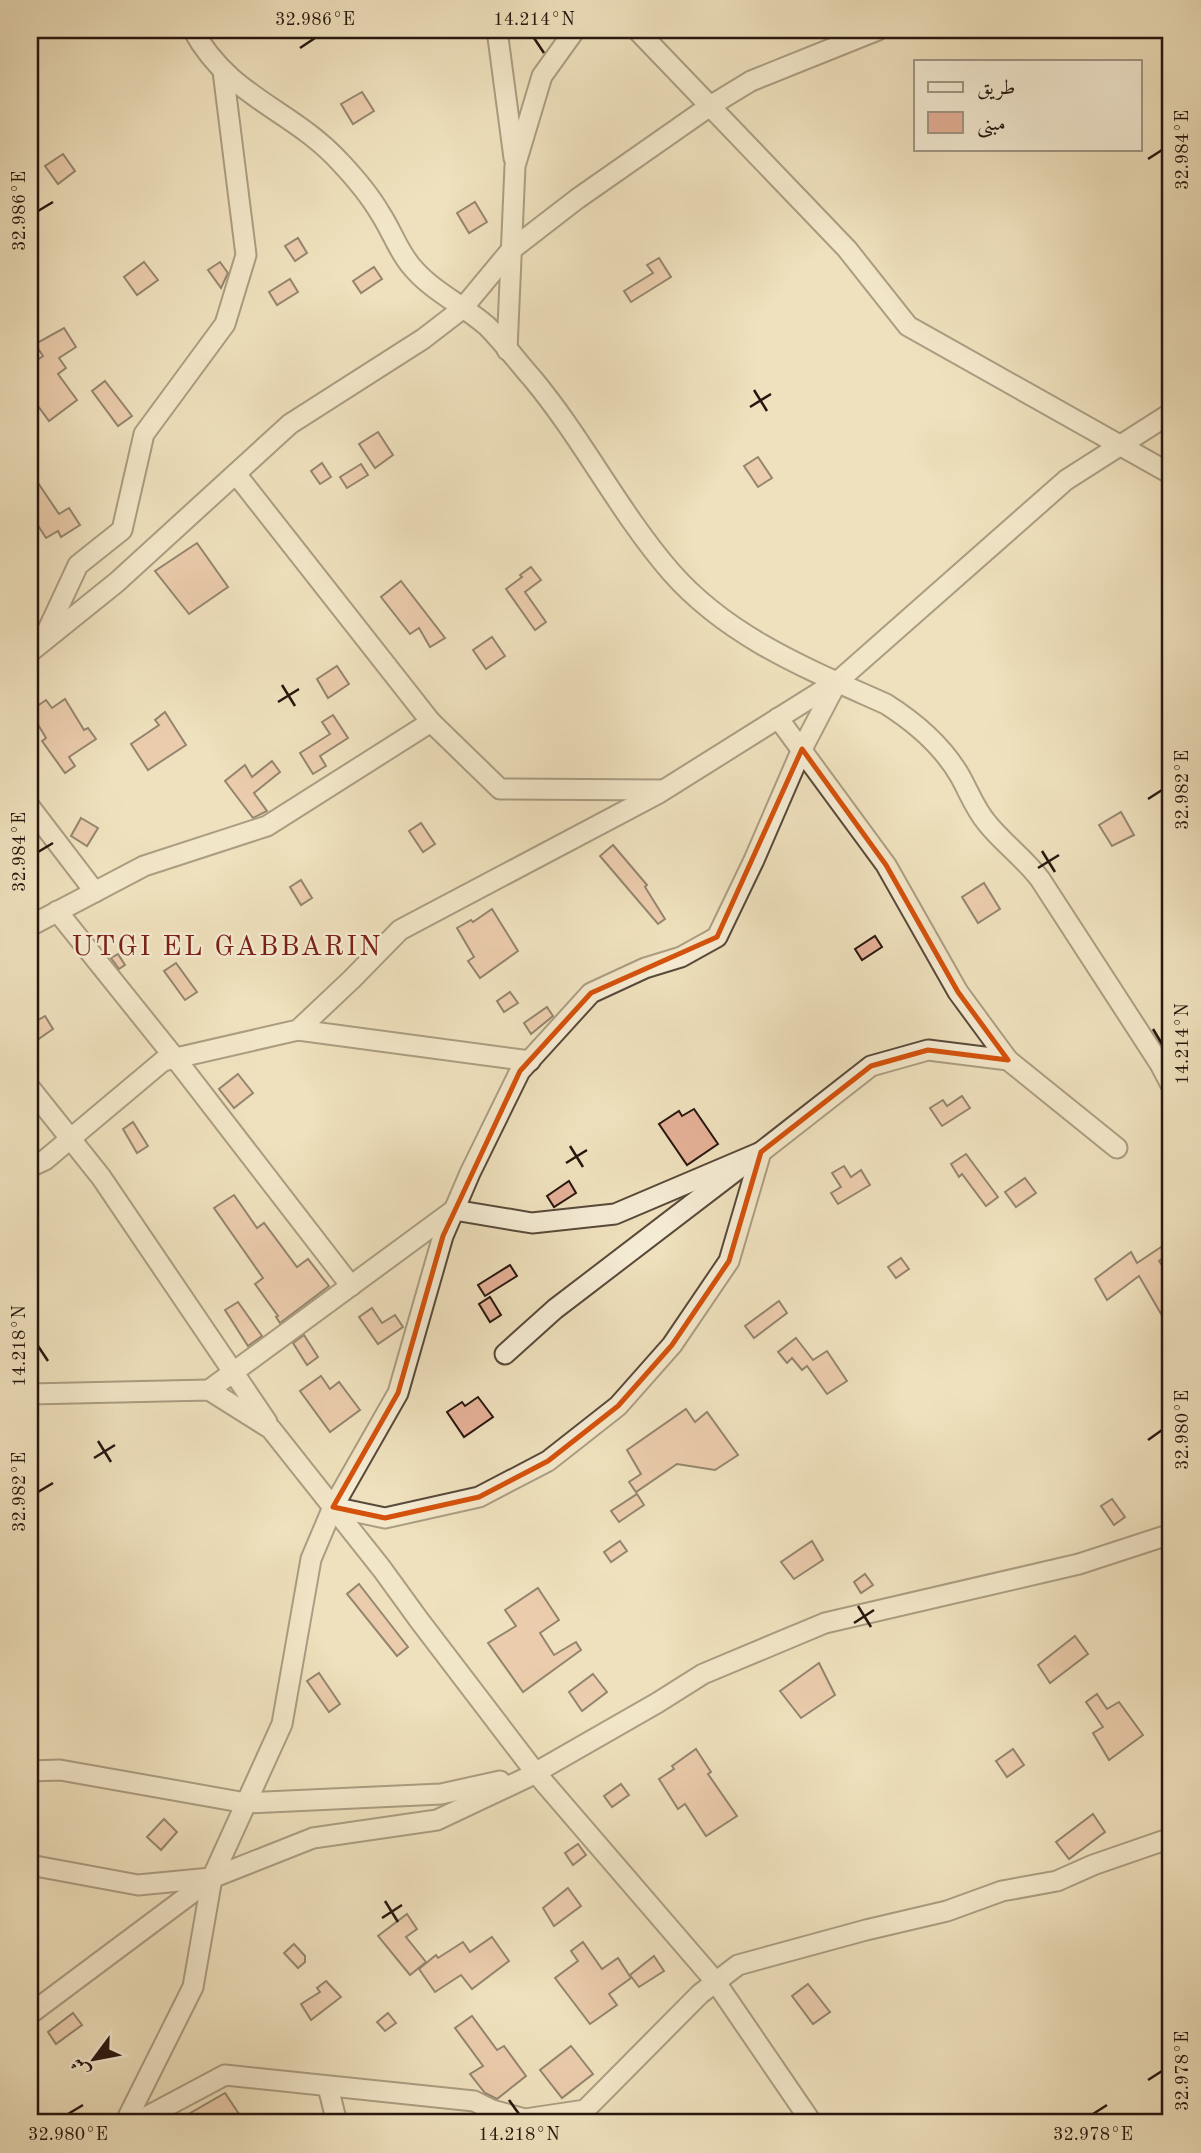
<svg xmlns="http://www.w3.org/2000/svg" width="1201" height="2153" font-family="'Old Standard TT',Amiri,serif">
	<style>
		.building { fill: #e6b198; stroke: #27160f; stroke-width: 2 }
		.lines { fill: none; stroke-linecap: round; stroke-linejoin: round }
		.minor-casing { stroke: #59493a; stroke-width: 23 }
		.minor { stroke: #f5ecd4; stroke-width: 19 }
		.marked { fill: none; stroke: #d5520c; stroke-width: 5; stroke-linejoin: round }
		.ticks { fill: none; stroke: #27160f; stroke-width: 2.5 }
		.labels { text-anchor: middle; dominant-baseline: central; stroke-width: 5; stroke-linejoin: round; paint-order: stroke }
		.quarter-label { font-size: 28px; letter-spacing: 2px; fill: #7a1f14; stroke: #f5ecd4 }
		.neatline { fill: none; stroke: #27160f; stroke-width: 2.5 }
		.ticks-label { font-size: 18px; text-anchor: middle; fill: #27160f }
	</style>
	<rect width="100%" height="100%" fill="#efe1bd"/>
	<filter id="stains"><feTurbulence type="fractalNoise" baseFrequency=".00286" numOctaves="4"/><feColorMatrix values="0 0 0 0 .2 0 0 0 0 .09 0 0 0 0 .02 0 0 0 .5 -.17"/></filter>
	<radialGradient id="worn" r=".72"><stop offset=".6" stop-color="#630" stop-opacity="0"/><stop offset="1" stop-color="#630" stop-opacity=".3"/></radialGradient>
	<g class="building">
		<polygon points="362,92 374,111 353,124 341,104"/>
		<polygon points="63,154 75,171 58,184 45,166"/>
		<polygon points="475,202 487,222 469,233 457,213"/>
		<polygon points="298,238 307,253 295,261 285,246"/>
		<polygon points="659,258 671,277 631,302 624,291 653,273 647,265"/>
		<polygon points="144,262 158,280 137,295 124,277"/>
		<polygon points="220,262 228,273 221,288 208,270"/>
		<polygon points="374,267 382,279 361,293 353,281"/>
		<polygon points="290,279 298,292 277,305 269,292"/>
		<polygon points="64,328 76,347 59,358 66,368 58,374 77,400 49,421 30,395 30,365 43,356 35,344"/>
		<polygon points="105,381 132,416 118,426 92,391"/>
		<polygon points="378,432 393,455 375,468 359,444"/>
		<polygon points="758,457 772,478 758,487 744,466"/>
		<polygon points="322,463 331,477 320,484 311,471"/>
		<polygon points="361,464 368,475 347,488 340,477"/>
		<polygon points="30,471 59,514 69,508 80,525 61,537 58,531 46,538 30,513"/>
		<polygon points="197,543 228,587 189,614 155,571"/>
		<polygon points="531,567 541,580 525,592 546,622 535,630 506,589 522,577 520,575"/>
		<polygon points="401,581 445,638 430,647 419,628 410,634 381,597"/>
		<polygon points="492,637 505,656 486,669 473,650"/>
		<polygon points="337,666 349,684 328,698 317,679"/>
		<polygon points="65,699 84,730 88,728 96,739 69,757 75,766 65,773 42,741 46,738 30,711 46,700 52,708"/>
		<polygon points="165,712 186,745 148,770 131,744 159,725 155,720"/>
		<polygon points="333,715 348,738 320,756 326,766 313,774 300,753 330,734 322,722"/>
		<polygon points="272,761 280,772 254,793 267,811 253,818 225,781 245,765 252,777"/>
		<polygon points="1121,812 1134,835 1112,846 1099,825"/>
		<polygon points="81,818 98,828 87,846 71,836"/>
		<polygon points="421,823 435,844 423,852 409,831"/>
		<polygon points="613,845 647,885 645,887 665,919 658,924 600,856"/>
		<polygon points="301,880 312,898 301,905 290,887"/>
		<polygon points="984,883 1000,909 978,923 962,897"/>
		<polygon points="492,909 518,951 480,978 468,961 474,957 457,928 471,920 473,922"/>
		<polygon points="875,936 882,947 862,960 855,949"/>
		<polygon points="118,954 125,965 119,969 111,958"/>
		<polygon points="176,963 197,992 185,1000 164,971"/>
		<polygon points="510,992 518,1003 504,1012 497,1001"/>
		<polygon points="547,1007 553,1016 531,1034 524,1023"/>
		<polygon points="45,1016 53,1029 30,1045 30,1025"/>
		<polygon points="238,1074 253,1093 234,1108 219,1089"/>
		<polygon points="962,1096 970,1108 942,1126 930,1108 943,1100 947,1106"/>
		<polygon points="694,1109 718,1144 687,1165 659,1124 679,1111 682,1116"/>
		<polygon points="133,1122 148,1146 137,1153 123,1129"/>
		<polygon points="966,1154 998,1197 986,1206 962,1174 959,1177 951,1164"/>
		<polygon points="844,1166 851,1177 861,1170 870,1185 838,1204 831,1193 841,1187 832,1173"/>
		<polygon points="1025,1178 1036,1193 1016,1207 1005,1192"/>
		<polygon points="569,1181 576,1193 554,1207 547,1196"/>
		<polygon points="234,1195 257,1228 264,1223 297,1267 308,1259 329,1286 280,1323 276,1317 278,1316 255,1284 263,1278 214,1208"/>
		<polygon points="1161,1247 1167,1255 1159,1261 1171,1278 1171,1331 1139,1276 1107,1300 1095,1279 1131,1252 1137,1263"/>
		<polygon points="901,1258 909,1269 896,1278 888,1267"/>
		<polygon points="510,1265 517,1276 485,1296 478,1285"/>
		<polygon points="490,1297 501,1315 490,1322 479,1304"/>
		<polygon points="779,1301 787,1313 754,1338 745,1326"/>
		<polygon points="238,1302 262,1336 248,1346 225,1310"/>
		<polygon points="372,1308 382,1323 395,1315 403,1327 378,1344 359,1317"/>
		<polygon points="304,1335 318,1357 307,1365 293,1343"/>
		<polygon points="796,1338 813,1360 827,1351 847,1381 827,1394 807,1366 802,1370 792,1358 787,1363 778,1352"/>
		<polygon points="321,1376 330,1389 339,1382 360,1410 330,1432 300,1391"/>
		<polygon points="478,1397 493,1417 464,1437 447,1412 462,1402 465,1406"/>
		<polygon points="686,1409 695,1422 707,1412 738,1455 715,1470 677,1464 636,1492 629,1482 641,1474 627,1450"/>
		<polygon points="637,1494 644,1505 619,1522 611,1511"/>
		<polygon points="1112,1499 1125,1517 1114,1525 1101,1506"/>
		<polygon points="620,1541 627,1551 611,1562 604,1552"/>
		<polygon points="812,1541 823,1560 794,1579 781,1562"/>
		<polygon points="865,1574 873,1585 861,1593 854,1582"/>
		<polygon points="359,1584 408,1647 397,1656 347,1594"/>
		<polygon points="538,1588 559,1620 540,1633 554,1655 576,1642 581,1650 523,1692 488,1643 516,1626 505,1610"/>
		<polygon points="1075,1636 1088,1654 1050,1683 1038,1665"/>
		<polygon points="819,1663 835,1695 801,1718 780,1691"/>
		<polygon points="319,1673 340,1704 329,1712 307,1681"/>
		<polygon points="593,1674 607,1692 582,1711 569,1692"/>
		<polygon points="1097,1694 1107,1709 1119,1702 1143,1735 1109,1760 1093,1733 1103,1727 1086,1702"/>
		<polygon points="696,1749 711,1772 708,1774 737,1816 706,1836 685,1804 678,1809 659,1779 674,1769 672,1766"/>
		<polygon points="1013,1749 1024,1765 1007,1777 996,1761"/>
		<polygon points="621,1784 629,1795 612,1807 604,1796"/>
		<polygon points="1093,1814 1105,1832 1069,1859 1056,1842"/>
		<polygon points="164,1819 177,1832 161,1850 147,1837"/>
		<polygon points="578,1844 586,1855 573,1865 565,1853"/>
		<polygon points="568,1888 581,1906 554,1926 543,1908"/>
		<polygon points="407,1914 417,1929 406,1937 426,1962 410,1975 378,1936"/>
		<polygon points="492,1937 509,1961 472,1989 461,1975 435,1992 419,1969 436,1955 438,1958 463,1942 470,1952"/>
		<polygon points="583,1942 602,1969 618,1958 631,1978 609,1994 617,2005 590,2024 555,1978 578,1961 571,1951"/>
		<polygon points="294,1944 305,1956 305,1962 298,1968 284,1953"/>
		<polygon points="654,1956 664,1971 639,1987 630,1975"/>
		<polygon points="326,1981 341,1997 311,2020 301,2004 320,1992 317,1988"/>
		<polygon points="808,1984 830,2012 813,2024 792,1996"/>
		<polygon points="73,2013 82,2025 56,2044 48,2032"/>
		<polygon points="388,2013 396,2023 385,2031 377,2022"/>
		<polygon points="472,2016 497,2050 504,2046 526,2076 497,2099 485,2093 470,2074 483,2066 455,2028"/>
		<polygon points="571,2046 593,2074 562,2098 540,2070"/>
		<polygon points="225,2093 245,2123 173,2123"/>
	</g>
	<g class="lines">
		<g class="minor-casing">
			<g id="minor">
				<path d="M 193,30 C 230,98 292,109 341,163 C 355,178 369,194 380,213 C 392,231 398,251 412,267 C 433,292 463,305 487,326 C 503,342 517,361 532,378 C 583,439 619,512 671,572 C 729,638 808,669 886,704 C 916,723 942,745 960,776 C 969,792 975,809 987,823 C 1003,843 1024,858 1040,879 L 1160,1064 L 1171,1085"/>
				<polyline points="497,30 514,158"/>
				<polyline points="637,30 847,249 908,326 1171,474"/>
				<polyline points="507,350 515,166 542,76 575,30"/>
				<polyline points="44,638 78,565 122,530 144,434 225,324 246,255 223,71"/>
				<polyline points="30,652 117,582 290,424 423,339 462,309 511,250 577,199 710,106 751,81 878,30"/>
				<polyline points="778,718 886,865 958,992 1008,1060"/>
				<polyline points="431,722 500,789 662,790"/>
				<polyline points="30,807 95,892"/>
				<polyline points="57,911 175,1058 351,1286"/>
				<polyline points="30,926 144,866 267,826 431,722 236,474"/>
				<polyline points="298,1030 530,1061"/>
				<polyline points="30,1088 101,1177 267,1422"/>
				<polyline points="30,1167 45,1160 163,1061 298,1030 352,979 400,930 659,793 836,682"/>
				<polyline points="505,1354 555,1309 738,1169"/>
				<polyline points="209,1390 454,1210 532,1223 615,1214 761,1152"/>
				<polyline points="30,1394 209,1390 271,1429 382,1569 419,1620 535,1772 715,1981 812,2123"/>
				<polyline points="333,1507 385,1518 479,1497 548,1461 618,1406 672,1345 729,1261 761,1152 871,1066 928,1050 1008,1060 1117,1148"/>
				<polyline points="30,1771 60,1770 246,1803 441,1794 500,1781"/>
				<polyline points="30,1865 138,1885 211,1878"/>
				<polyline points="30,2014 212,1878 313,1838 437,1820 526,1778 657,1703 703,1674 825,1623 1079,1564 1171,1534"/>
				<polyline points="328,2087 337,2123"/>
				<polyline points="125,2123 193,1987 212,1878 282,1724 311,1559 333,1507 398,1393 443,1236 470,1173 520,1071 591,993 645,968 681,957 717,937 754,860 802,749 837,682 1066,480 1171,413"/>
				<polyline points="135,2123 225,2075 474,2101 492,2110 525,2119 585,2110 700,1994 738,1965 866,1930 947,1911 1002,1891 1057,1881 1093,1865 1171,1838"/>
			</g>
		</g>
		<use href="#minor" class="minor"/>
	</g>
	<path d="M0 0H1201V2153H0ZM 802,749 L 886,865 L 958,992 L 1008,1060 L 928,1050 L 871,1066 L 761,1152 L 729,1261 L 672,1345 L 618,1406 L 548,1461 L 479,1497 L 385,1518 L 333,1507 L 398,1393 L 443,1236 L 520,1071 L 591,993 L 717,937 Z" fill="#efe1bd" fill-opacity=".55" fill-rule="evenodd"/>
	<path class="marked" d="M 802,749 L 886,865 L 958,992 L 1008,1060 L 928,1050 L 871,1066 L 761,1152 L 729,1261 L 672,1345 L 618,1406 L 548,1461 L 479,1497 L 385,1518 L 333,1507 L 398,1393 L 443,1236 L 520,1071 L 591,993 L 717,937 Z"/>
	<path class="ticks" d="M 534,38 L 544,53M 300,48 L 315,38M 1148,159 L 1162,150M 38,211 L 53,202M 754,390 L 767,411M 750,407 L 771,394M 282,685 L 295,706M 278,702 L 299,689M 1148,799 L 1162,790M 1042,851 L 1055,872M 38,852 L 53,843M 1038,868 L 1059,855M 1153,1029 L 1162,1044M 570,1146 L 583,1167M 566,1163 L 587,1150M 38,1346 L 48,1361M 1148,1440 L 1162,1430M 98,1441 L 111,1462M 94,1458 L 115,1445M 38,1492 L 53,1483M 858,1606 L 871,1627M 854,1623 L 874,1610M 385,1901 L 398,1922M 382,1918 L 402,1905M 1148,2080 L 1162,2071M 509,2100 L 519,2114M 68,2114 L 83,2105M 1093,2114 L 1107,2105"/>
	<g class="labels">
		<g class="quarter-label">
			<text x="227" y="948">UTGI EL GABBARIN</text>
		</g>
	</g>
	<rect width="1201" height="2153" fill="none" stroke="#efe1bd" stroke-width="77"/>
	<rect x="914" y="60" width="228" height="91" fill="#f5ecd4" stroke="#a39685" stroke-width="2"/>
	<rect x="928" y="82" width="35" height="10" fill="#f5ecd4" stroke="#a39685" stroke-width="2"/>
	<text x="977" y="94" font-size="21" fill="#27160f">طريق</text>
	<rect x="928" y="112" width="35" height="21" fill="#e6b198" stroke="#a39685" stroke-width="2"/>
	<text x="977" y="130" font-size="21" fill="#27160f">مبنى</text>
	<g transform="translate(94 2059) rotate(238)" stroke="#f5ecd4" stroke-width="5" paint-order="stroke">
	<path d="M0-5L12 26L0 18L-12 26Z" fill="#27160f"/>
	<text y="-10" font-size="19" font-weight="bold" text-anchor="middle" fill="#27160f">ش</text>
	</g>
	<rect x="38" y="38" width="1124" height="2076" class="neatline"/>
	<g class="ticks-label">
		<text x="315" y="25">32.986°E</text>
		<text x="534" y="25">14.214°N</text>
		<text transform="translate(1182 150) rotate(-90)" y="6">32.984°E</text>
		<text transform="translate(19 211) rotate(-90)" y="6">32.986°E</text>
		<text transform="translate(1182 790) rotate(-90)" y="6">32.982°E</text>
		<text transform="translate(19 852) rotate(-90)" y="6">32.984°E</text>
		<text transform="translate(1182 1044) rotate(-90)" y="6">14.214°N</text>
		<text transform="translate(19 1346) rotate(-90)" y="6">14.218°N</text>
		<text transform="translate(1182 1430) rotate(-90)" y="6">32.980°E</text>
		<text transform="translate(19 1492) rotate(-90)" y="6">32.982°E</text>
		<text transform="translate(1182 2071) rotate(-90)" y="6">32.978°E</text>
		<text x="68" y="2140">32.980°E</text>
		<text x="519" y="2140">14.218°N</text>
		<text x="1093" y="2140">32.978°E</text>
	</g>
	<rect width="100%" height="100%" filter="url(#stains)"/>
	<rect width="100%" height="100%" fill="url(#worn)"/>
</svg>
